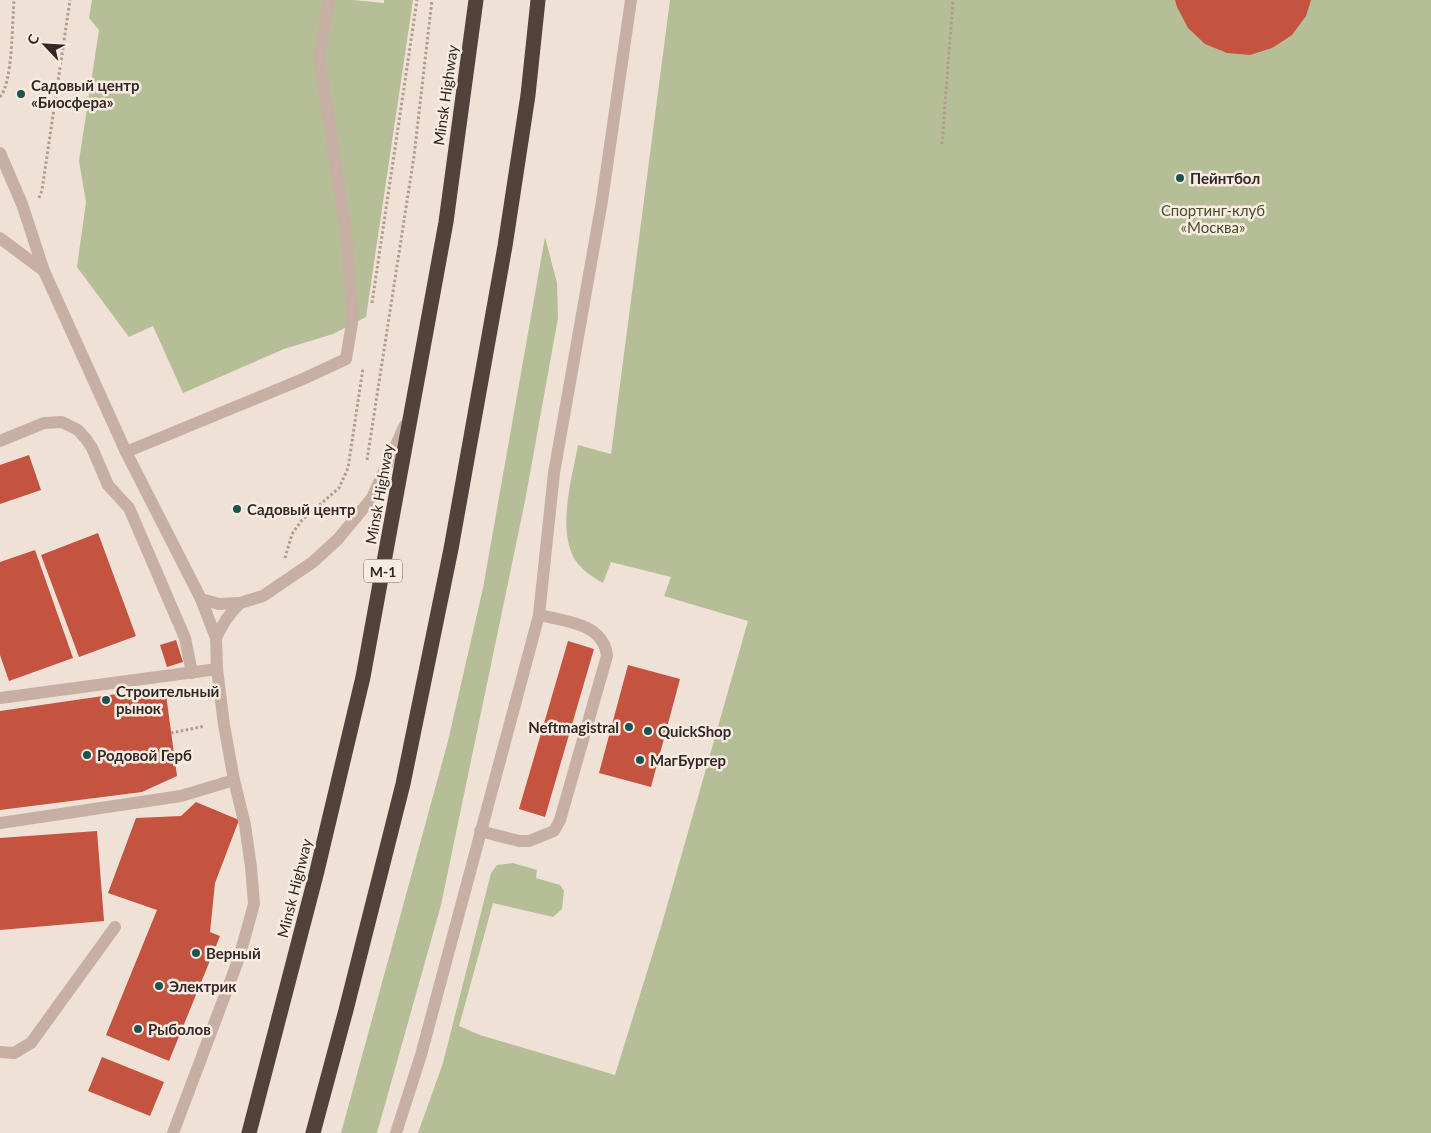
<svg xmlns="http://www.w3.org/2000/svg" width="1431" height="1133" font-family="Lato,sans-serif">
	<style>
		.green { fill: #b5be97 }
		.building { fill: #c45340 }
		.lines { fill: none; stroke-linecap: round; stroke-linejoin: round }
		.path { stroke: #b39a8d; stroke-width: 3; stroke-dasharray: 2.5 2.5; stroke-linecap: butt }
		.minor { stroke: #c7b0a3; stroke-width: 12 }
		.highway { stroke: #53413c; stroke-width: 15 }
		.poi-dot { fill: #1c5351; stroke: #f8ece2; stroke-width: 2 }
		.labels { text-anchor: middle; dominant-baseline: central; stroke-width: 5; stroke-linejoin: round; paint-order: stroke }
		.shield { fill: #f8ece2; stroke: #6d635e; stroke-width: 1 }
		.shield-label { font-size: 14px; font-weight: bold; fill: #322825 }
		.poi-label { font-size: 15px; font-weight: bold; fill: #322825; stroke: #f8ece2; text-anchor: start }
		.street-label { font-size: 15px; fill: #322825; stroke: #f8ece2 }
		.park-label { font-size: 15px; fill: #465029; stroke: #f8ece2 }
	</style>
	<rect width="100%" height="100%" fill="#f0e1d6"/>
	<g class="green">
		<polygon points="92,0 353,0 384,3 384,0 413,0 366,317 333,334 284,349 183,393 153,326 129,337 77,267 86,202 79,161 99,30 89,18"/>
		<path d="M 670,0 L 1431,0 L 1431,1133 L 418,1133 L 443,1063 L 491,873 L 497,865 L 513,863 L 537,870 L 536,878 L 560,885 L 564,891 L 562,909 L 553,917 L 493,903 L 459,1026 L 480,1035 L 615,1075 L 661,927 L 748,621 L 664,596 L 671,577 L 611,562 L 603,583 C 594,578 585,572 578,564 C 555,535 572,478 578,445 L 611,454 Z"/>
		<polygon points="545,237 557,283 558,318 525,501 441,905 377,1133 341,1133 448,741 483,588"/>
	</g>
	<g class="building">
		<polygon points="1175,0 1311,0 1306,16 1292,35 1272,48 1250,55 1227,53 1205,44 1188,28 1177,7"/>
		<polygon points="29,455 41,490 0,504 0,465"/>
		<polygon points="98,533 136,636 79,657 41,555"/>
		<polygon points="35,550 73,658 9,681 0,655 0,562"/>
		<polygon points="176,640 183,662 167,667 160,645"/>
		<polygon points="568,641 594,649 545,817 519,809"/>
		<polygon points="628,665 680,679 651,787 599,773"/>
		<polygon points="165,687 177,776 142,792 0,810 0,711"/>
		<polygon points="196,802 239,820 215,883 210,932 220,936 169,1061 106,1035 157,910 108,893 136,818 181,816"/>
		<polygon points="97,831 104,921 0,930 0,838"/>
		<polygon points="102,1057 164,1082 150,1116 88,1091"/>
	</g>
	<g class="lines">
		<g class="path">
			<path d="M 0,97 C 13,82 12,22 14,0"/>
			<polyline points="942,144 953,0"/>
			<polyline points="39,198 42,190 70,0"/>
			<polyline points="372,303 417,0"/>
			<polyline points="367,460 414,156 432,0"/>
			<polyline points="285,558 292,534 302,520 339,488 348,468 363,368"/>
			<polyline points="171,733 205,726"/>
		</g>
		<g class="minor">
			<polyline points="0,153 22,204 44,271"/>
			<polyline points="0,238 44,271 126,452 201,599 216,638 217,669 224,725 234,780 245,825 251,867 254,904 239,958 173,1133"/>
			<polyline points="0,441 44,423 62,422 78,430 86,439 92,448 108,485 129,508 185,638 192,673"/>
			<polyline points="126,452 303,379 346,359 353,317 346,233 319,56 329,0"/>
			<polyline points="201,599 219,604 240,603 263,596 313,562 338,539 372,498 405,425"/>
			<path d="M 216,638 C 222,624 229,614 240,603"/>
			<polyline points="0,698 217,669"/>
			<polyline points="0,823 181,796 234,780"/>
			<path d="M 480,831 L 519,841 L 529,841 L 554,831 L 560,820 L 607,656 C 604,623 564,621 539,615"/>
			<polyline points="0,1052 14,1053 31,1043 115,927"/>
			<polyline points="396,1133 421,1055 539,615 554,473 602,201 631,0"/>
		</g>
		<g class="highway">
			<polyline points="249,1133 317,871 363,677 446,222 476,0"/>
			<polyline points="313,1133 346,1010 403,784 451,549 505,246 528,95 538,0"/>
		</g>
	</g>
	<g class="poi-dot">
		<circle cx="21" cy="94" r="5"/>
		<circle cx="1180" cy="178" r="5"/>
		<circle cx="237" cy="509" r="5"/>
		<circle cx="106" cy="700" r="5"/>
		<circle cx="629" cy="727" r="5"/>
		<circle cx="648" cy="731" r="5"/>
		<circle cx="87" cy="755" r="5"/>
		<circle cx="640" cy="760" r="5"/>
		<circle cx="196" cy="953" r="5"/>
		<circle cx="159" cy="986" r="5"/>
		<circle cx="138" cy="1029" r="5"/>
	</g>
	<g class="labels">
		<rect class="shield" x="364" y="559.5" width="38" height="23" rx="4"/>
		<g class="shield-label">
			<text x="383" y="571">М-1</text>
		</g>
		<g class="poi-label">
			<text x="31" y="85">Садовый центр<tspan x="31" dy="17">«Биосфера»</tspan></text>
			<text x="1190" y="178">Пейнтбол</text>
			<text x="247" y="509">Садовый центр</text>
			<text x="116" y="691">Строительный<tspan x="116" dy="17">рынок</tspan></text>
			<text x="619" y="727" text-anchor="end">Neftmagistral</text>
			<text x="658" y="731">QuickShop</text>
			<text x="97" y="755">Родовой Герб</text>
			<text x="650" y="760">МагБургер</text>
			<text x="206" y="953">Верный</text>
			<text x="169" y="986">Электрик</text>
			<text x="148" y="1029">Рыболов</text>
		</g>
		<g class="street-label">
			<text transform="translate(445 95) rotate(-82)">Minsk Highway</text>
			<text transform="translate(379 494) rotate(-80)">Minsk Highway</text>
			<text transform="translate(294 888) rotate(-76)">Minsk Highway</text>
		</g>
		<g class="park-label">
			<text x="1213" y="210">Спортинг-клуб<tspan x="1213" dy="17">«Москва»</tspan></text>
		</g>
	</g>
	<g transform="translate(45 45) rotate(295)" stroke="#f8ece2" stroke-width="4" paint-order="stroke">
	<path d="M0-4L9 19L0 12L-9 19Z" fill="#322825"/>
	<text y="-8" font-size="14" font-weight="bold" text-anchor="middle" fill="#322825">С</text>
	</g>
</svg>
